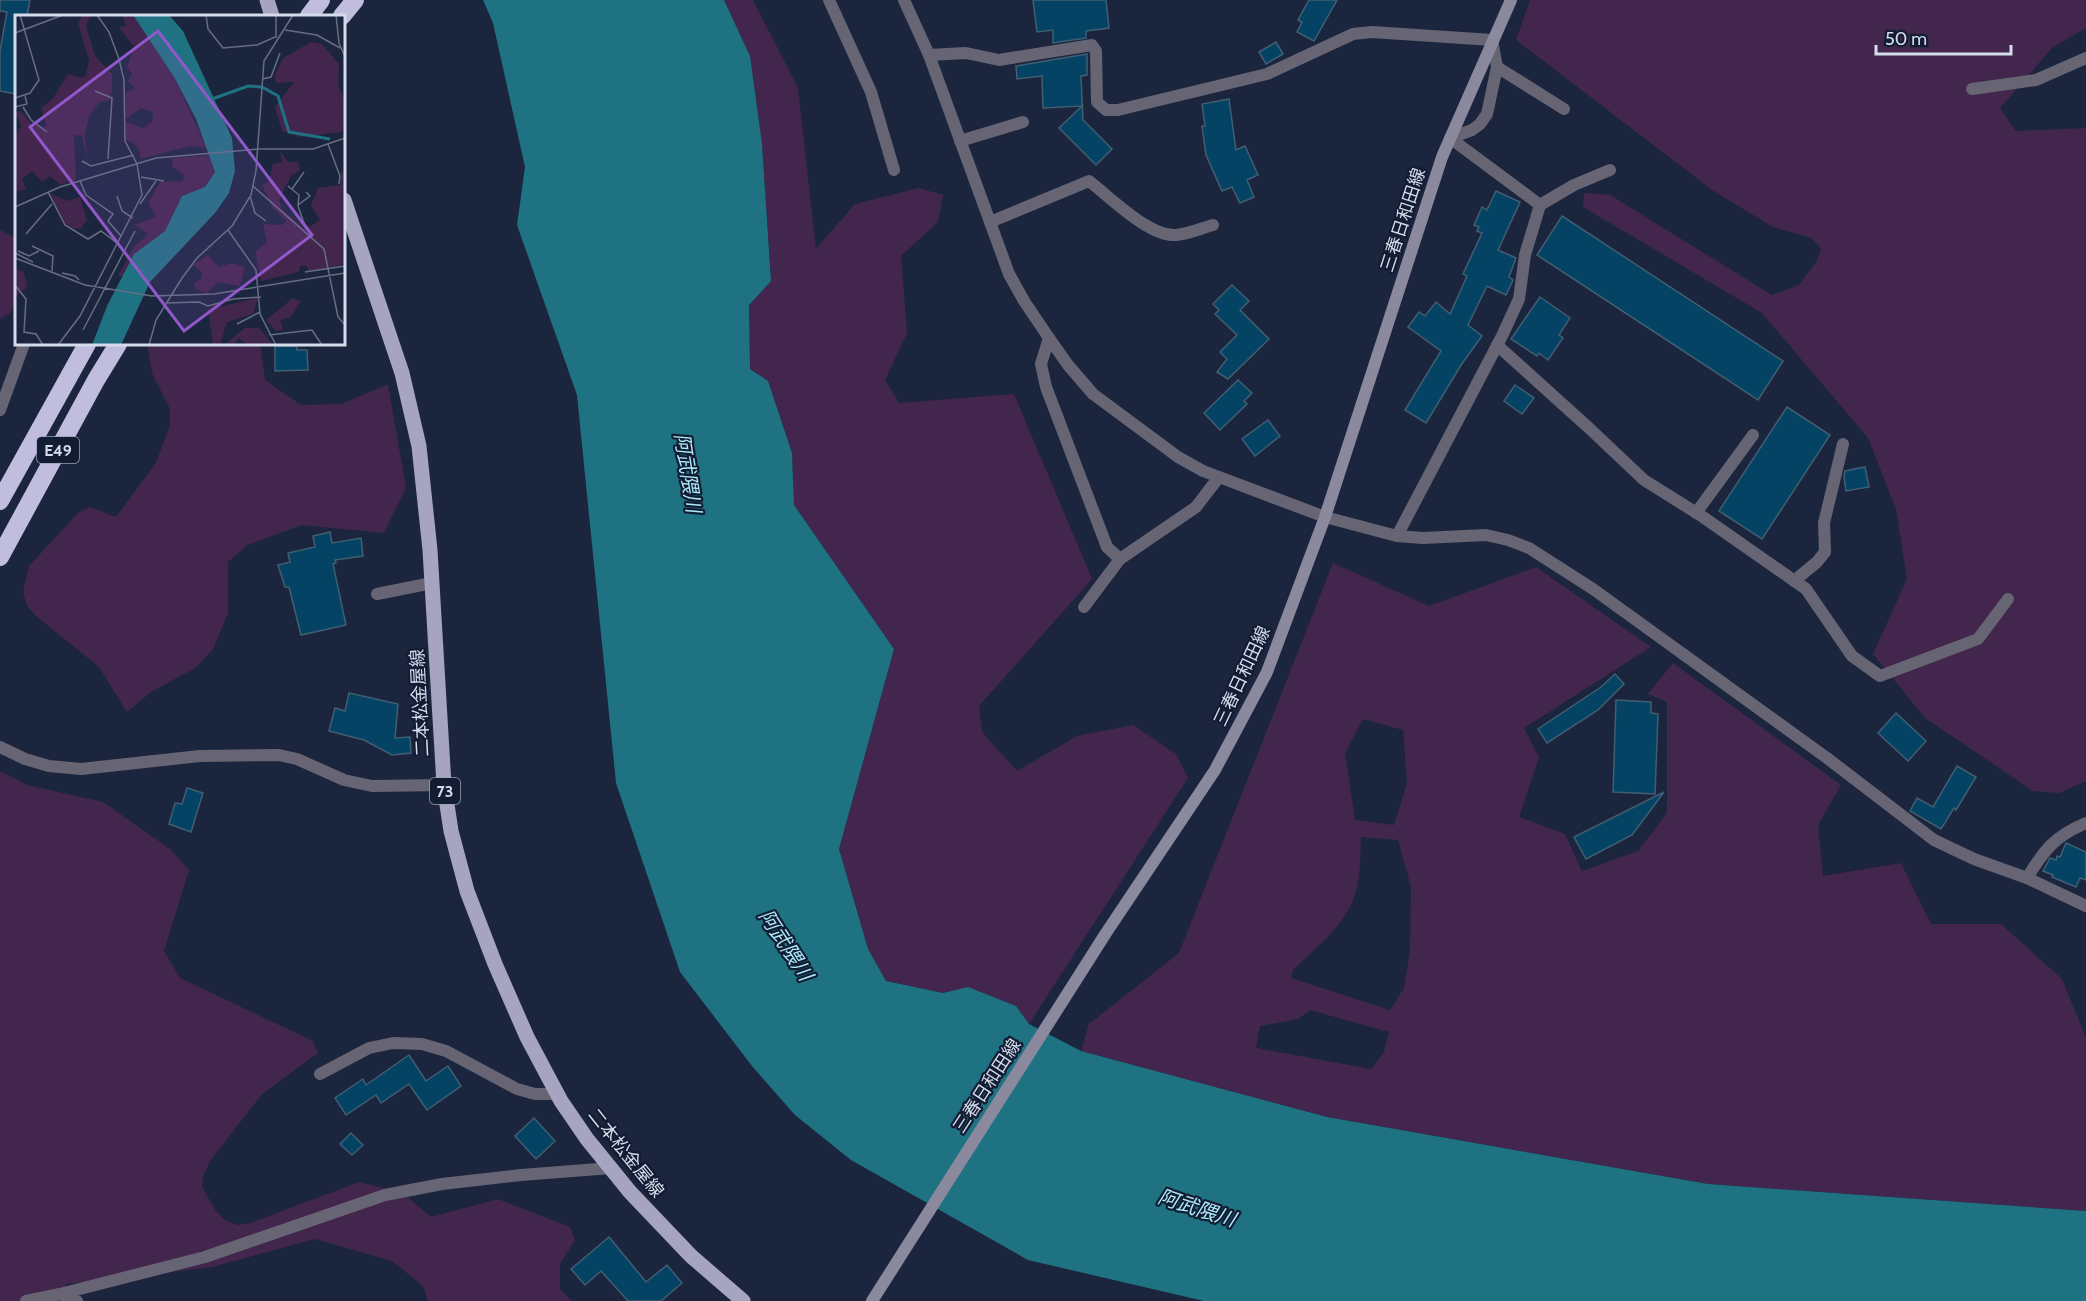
<svg xmlns="http://www.w3.org/2000/svg" width="2086" height="1301" font-family="Cabin,'Noto Sans JP',sans-serif">
	<style>
		.green { fill: #42264d; fill-rule: evenodd }
		.water { fill: #1f7282 }
		.building { fill: #044363; stroke: #415e72; stroke-width: 1.5 }
		.lines { fill: none; stroke-linecap: round; stroke-linejoin: round }
		.minor { stroke: #676573; stroke-width: 12 }
		.secondary { stroke: #8b899e; stroke-width: 12 }
		.primary { stroke: #a7a4c0; stroke-width: 15 }
		.motorway { stroke: #c0bddf; stroke-width: 18 }
		.labels { text-anchor: middle; dominant-baseline: central; stroke-width: 4.5; stroke-linejoin: round; paint-order: stroke }
		.shield { fill: #121c33; stroke: #9aa2b4; stroke-width: 1.5 }
		.shield-label { font-size: 16px; font-weight: bold; fill: #d4dbeb }
		.street-label { font-size: 18px; fill: #d4dbeb; stroke: #121c33 }
		.water-label { font-size: 20px; font-style: italic; fill: #aceaf9; stroke: #121c33 }
		.inset-river { fill: none; stroke: #1f7282; stroke-width: 3 }
		.inset-road { fill: none; stroke: #656e83; stroke-width: 1.5 }
		.view { fill: #9158ca; fill-opacity: 0.15; stroke: #9158ca; stroke-width: 3 }
		.inset-edge { fill: none; stroke: #d4dbeb; stroke-width: 3 }
	</style>
	<rect width="100%" height="100%" fill="#1b263e"/>
	<g class="green">
		<polygon points="724,0 753,0 798,88 816,249 855,204 919,188 943,195 938,222 901,256 907,333 885,380 899,403 1014,394 1092,579 979,706 982,732 1017,771 1077,736 1133,725 1176,754 1188,778 1029,1024 1016,1006 968,988 943,993 886,981 868,949 839,849 894,649 794,505 792,453 768,381 750,369 749,304 771,280 762,144 750,56"/>
		<polygon points="1530,0 2086,0 2086,28 2052,48 2000,108 2016,131 2086,128 2086,781 2059,793 2033,791 1925,718 1873,654 1907,579 1896,509 1868,438 1762,313 1583,207 1584,193 1610,195 1772,295 1799,285 1816,262 1821,249 1812,238 1773,227 1712,190 1516,40"/>
		<polygon points="0,230 16,238 16,304 10,313 0,319"/>
		<polygon points="147,344 260,344 265,380 301,405 342,404 388,384 406,488 384,533 301,525 248,545 228,562 228,613 213,649 195,668 151,692 127,712 99,667 36,616 27,606 23,592 29,566 78,513 90,507 116,517 156,463 170,425 170,409 152,373"/>
		<path d="M 1333,563 L 1429,606 L 1536,567 L 1651,647 L 1524,728 L 1539,757 L 1519,817 L 1565,834 L 1582,871 L 1638,851 L 1667,813 L 1667,702 L 1648,694 L 1673,663 L 1841,785 L 1818,825 L 1823,876 L 1901,863 L 1931,924 L 2001,924 L 2062,979 L 2086,1038 L 2086,1211 L 1708,1184 L 1327,1117 L 1081,1051 L 1089,1024 L 1179,953 ZM 1363,719 L 1403,730 L 1407,783 L 1394,825 L 1355,820 L 1345,753 ZM 1361,837 L 1398,840 L 1411,887 L 1410,951 L 1404,988 L 1390,1010 L 1291,978 L 1293,970 C 1315,949 1339,930 1352,903 C 1361,883 1360,858 1361,837 ZM 1310,1010 L 1389,1032 L 1384,1052 L 1371,1069 L 1256,1048 L 1260,1026 L 1298,1019 Z"/>
		<polygon points="0,771 27,785 103,802 170,849 189,870 164,951 180,978 313,1041 318,1053 262,1094 210,1161 204,1174 202,1187 216,1211 225,1220 238,1225 251,1223 359,1182 403,1193 431,1217 498,1199 570,1227 575,1240 560,1264 560,1289 572,1301 428,1301 423,1286 392,1261 315,1239 212,1267 66,1284 61,1301 0,1301"/>
	</g>
	<polygon class="water" points="483,0 724,0 750,56 762,144 771,281 749,305 750,369 768,381 792,453 794,505 894,649 839,849 868,949 886,981 943,993 968,987 1016,1006 1029,1024 1081,1051 1327,1117 1708,1184 2086,1211 2086,1301 1204,1301 1028,1260 851,1160 795,1115 752,1066 680,972 616,783 577,395 517,225 525,167 493,23"/>
	<g class="building">
		<polygon points="0,0 30,0 27,16 16,16 16,94 0,91 0,51 7,12 0,11"/>
		<polygon points="1033,0 1106,0 1109,28 1086,31 1086,38 1053,43 1053,30 1037,32"/>
		<polygon points="1309,0 1337,0 1314,41 1297,32 1302,22 1298,20"/>
		<polygon points="1276,42 1283,54 1266,64 1259,52"/>
		<polygon points="1087,54 1087,75 1081,76 1083,120 1112,149 1096,165 1059,128 1082,106 1043,108 1042,76 1017,79 1016,66"/>
		<polygon points="1229,99 1236,150 1245,146 1258,175 1247,180 1254,197 1240,203 1232,187 1222,191 1206,155 1202,126 1205,126 1202,104"/>
		<polygon points="1496,191 1520,202 1498,250 1516,258 1509,277 1513,280 1506,295 1487,286 1468,325 1482,336 1461,365 1426,423 1405,410 1441,351 1408,327 1419,312 1425,316 1436,302 1450,314 1467,276 1463,274 1482,233 1477,231 1479,227 1474,225 1482,207 1487,210"/>
		<polygon points="1562,216 1783,361 1758,400 1537,255"/>
		<polygon points="1232,285 1249,301 1240,310 1269,339 1228,379 1217,372 1227,359 1220,352 1237,335 1215,314 1219,310 1213,304"/>
		<polygon points="1540,297 1570,318 1559,335 1563,338 1548,360 1539,353 1537,356 1511,339"/>
		<polygon points="275,346 297,346 297,350 307,350 308,370 275,371"/>
		<polygon points="1238,380 1252,393 1244,401 1247,404 1220,430 1204,413"/>
		<polygon points="1515,385 1534,398 1522,414 1504,401"/>
		<polygon points="1787,407 1830,435 1762,539 1719,511"/>
		<polygon points="1268,420 1280,436 1255,456 1242,439"/>
		<polygon points="1865,467 1869,487 1846,491 1844,477 1845,471"/>
		<polygon points="330,532 332,543 361,538 363,556 335,560 336,563 333,564 346,625 301,635 289,587 285,587 278,565 290,562 288,553 315,547 313,536"/>
		<polygon points="1615,674 1624,684 1598,710 1547,743 1538,729 1601,687"/>
		<polygon points="349,693 398,704 395,738 410,737 411,753 392,755 364,740 329,731 335,708 345,711"/>
		<polygon points="1616,700 1651,702 1651,713 1658,714 1655,794 1613,792"/>
		<polygon points="1896,713 1926,741 1908,761 1878,733"/>
		<polygon points="1957,766 1976,777 1956,810 1954,808 1941,829 1910,811 1917,798 1933,807"/>
		<polygon points="187,788 203,793 191,832 169,824 175,803 182,804"/>
		<polygon points="1664,792 1632,835 1586,859 1574,837"/>
		<polygon points="2066,843 2086,852 2086,880 2080,878 2076,887 2052,877 2053,875 2043,871 2050,858 2056,860 2057,856 2060,857"/>
		<polygon points="409,1055 426,1081 448,1066 461,1086 427,1110 409,1084 381,1103 376,1095 346,1115 335,1098 363,1079 366,1085"/>
		<polygon points="534,1118 555,1141 536,1159 515,1136"/>
		<polygon points="351,1133 363,1145 352,1155 340,1144"/>
		<polygon points="609,1237 646,1282 667,1265 682,1283 661,1301 628,1301 601,1271 585,1285 571,1269"/>
	</g>
	<g class="lines">
		<g class="minor">
			<polyline points="829,0 871,92 894,170"/>
			<polyline points="904,0 929,55 1009,274 1024,301 1049,338 1068,365 1093,394 1178,457 1203,471 1325,517 1397,536 1423,538 1486,535 1508,540 1529,548 1593,589 1827,758 1934,840 1974,859 2027,878 2086,906"/>
			<polyline points="929,55 966,53 999,60 1092,45 1096,51 1097,102 1106,110 1118,110 1267,74 1353,34 1372,32 1492,40 1497,67 1487,114 1480,124 1472,130 1450,138"/>
			<polyline points="1497,67 1564,109"/>
			<polyline points="1972,89 2036,80 2086,58"/>
			<polyline points="1450,138 1540,205"/>
			<polyline points="960,141 1023,122"/>
			<path d="M 990,222 L 1089,181 C 1110,197 1149,237 1176,235 C 1189,234 1202,228 1213,225"/>
			<polyline points="1049,338 1041,364 1046,387 1107,547 1120,559"/>
			<polyline points="1497,345 1589,428 1644,480 1703,517 1806,589 1852,656 1880,676 1978,639 2008,599"/>
			<polyline points="0,410 24,344"/>
			<polyline points="1696,513 1753,435"/>
			<polyline points="1397,536 1502,336 1519,299 1525,255 1540,205 1574,185 1610,170"/>
			<polyline points="1794,581 1817,562 1825,552 1824,523 1843,444"/>
			<polyline points="377,594 432,583"/>
			<polyline points="1084,607 1120,559 1196,507 1219,477"/>
			<polyline points="0,747 25,759 49,766 81,769 200,756 279,755 297,759 344,780 372,786 444,785"/>
			<path d="M 2027,878 C 2044,850 2055,836 2086,823"/>
			<polyline points="320,1074 369,1048 393,1043 422,1044 446,1051 517,1089 535,1094 558,1094"/>
			<polyline points="60,1294 77,1301"/>
			<polyline points="26,1301 60,1294 205,1257 385,1195 442,1184 521,1175 611,1168"/>
		</g>
		<polyline class="secondary" points="872,1301 1106,933 1215,770 1267,672 1325,517 1442,157 1511,0"/>
		<g class="primary">
			<polyline points="267,0 272,16"/>
			<polyline points="344,200 402,373 419,446 430,550 444,785 451,831 467,891 495,964 527,1037 561,1101 587,1139 630,1192 691,1256 743,1301"/>
		</g>
		<g class="motorway">
			<polyline points="309,16 321,0"/>
			<polyline points="342,16 355,0"/>
			<polyline points="0,501 87,344"/>
			<polyline points="0,557 96,380 118,344"/>
		</g>
	</g>
	<g class="labels">
		<g class="shield">
			<rect x="37" y="437" width="42" height="26" rx="4.5"/>
			<rect x="430" y="778" width="30" height="26" rx="4.5"/>
		</g>
		<g class="shield-label">
			<text x="58" y="450">E49</text>
			<text x="445" y="791">73</text>
		</g>
		<g class="street-label">
			<text transform="translate(1403 220) rotate(-72)">三春日和田線</text>
			<text transform="translate(1242 676) rotate(-65)">三春日和田線</text>
			<text transform="translate(420 703) rotate(-93)">二本松金屋線</text>
			<text transform="translate(987 1086) rotate(-57)">三春日和田線</text>
			<text transform="translate(626 1153) rotate(51)">二本松金屋線</text>
		</g>
		<g class="water-label">
			<text transform="translate(688 473) rotate(81)">阿武隈川</text>
			<text transform="translate(786 945) rotate(57)">阿武隈川</text>
			<text transform="translate(1197 1208) rotate(18)">阿武隈川</text>
		</g>
	</g>
	<g transform="translate(15 15)">
		<rect width="330" height="330" fill="#1b263e"/>
		<path d="M 67,0 L 75,0 L 71,11 L 80,41 L 97,59 L 97,75 L 95,85 L 85,87 L 74,101 L 70,121 L 73,146 L 67,121 L 59,120 L 61,165 L 45,170 L 35,161 L 27,167 L 17,156 L 7,164 L 11,174 L 0,177 L 0,119 L 6,112 L 0,97 L 6,96 L 17,110 L 32,112 L 26,93 L 38,83 L 53,59 L 66,63 L 71,60 L 74,45 L 63,8 ZM 107,0 L 118,0 L 159,62 L 192,133 L 175,131 L 126,144 L 123,132 L 111,124 L 111,107 L 128,113 L 137,107 L 138,97 L 126,93 L 111,104 L 110,78 L 120,73 L 113,67 L 117,59 L 112,52 L 119,32 L 104,12 L 111,11 ZM 296,27 L 307,29 L 324,49 L 323,71 L 330,85 L 330,107 L 327,117 L 286,122 L 267,116 L 260,92 L 279,67 L 262,68 L 259,62 L 268,43 ZM 265,136 L 273,147 L 283,147 L 285,155 L 276,161 L 264,185 L 267,194 L 290,215 L 305,205 L 296,190 L 303,173 L 326,170 L 326,157 L 330,157 L 330,249 L 294,257 L 291,250 L 285,251 L 284,257 L 246,266 L 240,237 L 252,227 L 248,209 L 267,210 L 272,206 L 258,194 L 247,170 L 254,166 L 258,149 L 267,147 ZM 194,140 L 200,157 L 190,172 L 167,181 L 150,216 L 119,239 L 107,262 L 103,260 L 119,232 L 133,219 L 119,210 L 141,202 L 133,188 L 145,167 L 168,166 L 169,160 L 157,152 L 158,143 ZM 36,179 L 52,186 L 65,182 L 72,205 L 66,213 L 59,214 L 48,207 ZM 193,240 L 204,252 L 217,248 L 230,252 L 225,271 L 203,267 L 191,278 L 181,274 L 179,268 L 187,263 L 187,257 L 178,250 ZM 0,253 L 9,257 L 12,272 L 0,282 ZM 243,283 L 238,299 L 212,307 L 205,330 L 198,330 L 193,294 ZM 278,283 L 286,286 L 276,302 L 265,305 L 268,315 L 261,316 L 251,305 ZM 230,313 L 244,313 L 258,330 L 232,330 L 224,323 L 219,330 L 209,330 Z" fill="#42264d"/>
		<path d="M 118,0 L 154,0 L 168,16 L 217,123 L 220,156 L 214,178 L 200,198 L 135,267 L 106,330 L 77,330 L 92,291 L 119,239 L 150,216 L 167,181 L 190,172 L 200,157 L 181,104 L 159,62 Z" fill="#1f7282"/>
		<path class="inset-river" d="M 197,84 L 233,71 L 247,72 L 263,81 L 274,117 L 315,124"/>
		<path class="inset-road" d="M 191,0 L 193,14 L 208,33 L 242,30 L 260,22M 261,0 L 261,23M 321,0 L 324,28 L 330,42M 270,15 L 302,20 L 325,33M 0,18 L 48,0M 247,64 L 256,62 L 265,38M 80,76 L 97,83 L 93,144M 0,83 L 15,78 L 24,65 L 5,0M 0,92 L 12,89 L 10,81M 8,92 L 16,105 L 32,117M 313,129 L 325,161 L 324,169M 243,134 L 298,134 L 330,123M 67,146 L 76,151 L 119,140M 126,162 L 149,166M 65,166 L 71,180 L 98,199 L 93,206 L 106,221M 238,171 L 309,234 L 323,302 L 330,310M 273,171 L 284,180 L 283,191 L 291,214M 277,174 L 289,157M 33,177 L 50,210 L 73,224 L 86,216 L 102,228M 102,181 L 107,196 L 118,203M 235,181 L 240,198 L 251,206M 125,189 L 141,166M 283,190 L 295,181 L 291,177M 0,192 L 45,172 L 141,143 L 243,134M 213,215 L 241,255 L 245,299 L 261,330M 11,219 L 37,189M 17,231 L 38,241 L 37,256M 3,236 L 14,241 L 24,236M 0,238 L 18,247M 0,243 L 70,270 L 137,281 L 199,279 L 330,258M 290,257 L 330,251M 47,258 L 60,261 L 64,265M 0,270 L 11,284 L 9,317 L 21,319 L 28,330M 151,288 L 184,287 L 193,291 L 218,284 L 246,282M 222,309 L 245,297M 68,315 L 120,216M 254,320 L 297,315 L 307,330M 43,330 L 65,301 L 127,180 L 122,149 L 110,126 L 109,65 L 104,44 L 94,17 L 82,0M 134,330 L 141,305 L 167,263 L 182,243 L 217,211 L 236,180 L 241,156 L 249,46 L 278,0"/>
		<path class="view" d="M 143,16 L 297,220 L 169,316 L 15,112 Z"/>
		<rect width="330" height="330" class="inset-edge"/>
	</g>
	<path d="M1876 45v9h135v-9" fill="none" stroke="#d4dbeb" stroke-width="3"/>
	<text x="1885" y="45" font-size="18" fill="#d4dbeb" stroke="#121c33" stroke-width="4.5" paint-order="stroke">50 m</text>
</svg>
